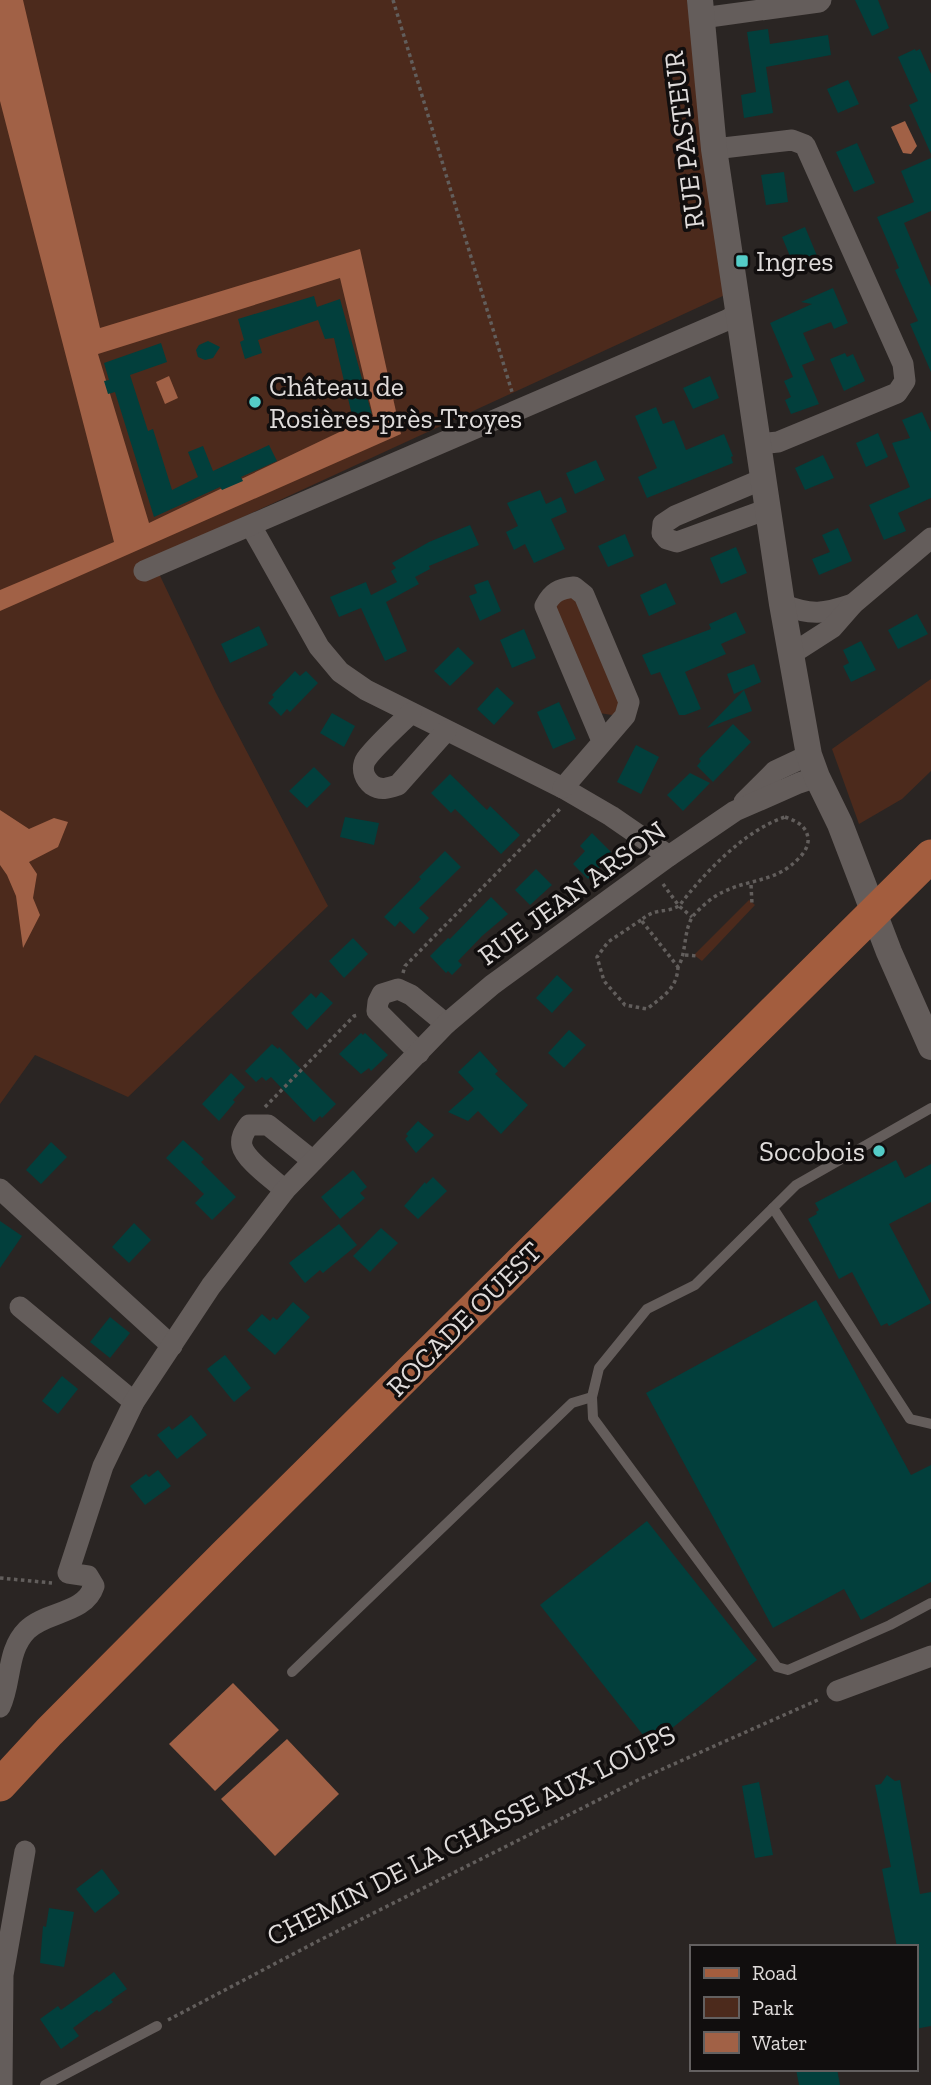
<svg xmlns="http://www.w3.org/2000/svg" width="931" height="2085" font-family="'Zilla Slab',serif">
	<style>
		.green { fill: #4c2a1c }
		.water { fill: #a16146; fill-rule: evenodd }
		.building { fill: #023f3c }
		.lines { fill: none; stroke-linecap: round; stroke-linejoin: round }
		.path { stroke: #625e5c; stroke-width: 3.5; stroke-dasharray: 3.5 3.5; stroke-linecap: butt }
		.service { stroke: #645d5b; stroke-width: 10 }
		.minor { stroke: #645d5b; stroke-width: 21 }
		.tertiary { stroke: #645d5b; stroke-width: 26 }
		.primary { stroke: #a35d3e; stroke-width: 33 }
		.poi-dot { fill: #54cdc8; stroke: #110e0e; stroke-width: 2.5 }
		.labels { text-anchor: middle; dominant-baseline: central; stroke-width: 7; stroke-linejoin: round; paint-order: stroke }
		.street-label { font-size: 28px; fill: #dfdbda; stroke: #110e0e }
		.poi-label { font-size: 28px; fill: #dfdbda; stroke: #110e0e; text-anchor: start }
	</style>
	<rect width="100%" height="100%" fill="#2a2523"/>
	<g class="green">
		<polygon points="0,0 687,0 725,295 152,559 216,693 328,906 128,1097 35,1055 0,1104"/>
		<polygon points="576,597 621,696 617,712 612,715 599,713 553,606 558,598"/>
		<polygon points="931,679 931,771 902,799 859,824 832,749"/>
		<polygon points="749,900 755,905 702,961 694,955"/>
	</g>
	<g class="water">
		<path d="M 0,0 L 23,0 L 100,328 L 360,249 L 401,434 L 0,611 L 0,590 L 114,542 L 0,101 ZM 340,278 L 373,416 L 149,523 L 98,354 Z"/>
		<polygon points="905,121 917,146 911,154 903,153 891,127"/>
		<polygon points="169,376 178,398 165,404 156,382"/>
		<polygon points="0,810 29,829 54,818 68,822 58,847 29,862 37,874 33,898 40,915 23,948 16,896 7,875 0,865"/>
		<polygon points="233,1683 279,1730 215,1791 169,1744"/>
		<polygon points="287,1739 339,1794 275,1856 221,1799"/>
	</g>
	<g class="building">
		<polygon points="855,0 878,0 889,28 872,36"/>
		<polygon points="768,29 770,44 828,35 831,55 766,67 773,113 744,118 741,95 756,92 747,32"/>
		<polygon points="915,49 916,51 920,49 931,74 931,154 909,105 918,101 898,57"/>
		<polygon points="848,80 859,104 838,113 827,89"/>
		<polygon points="857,143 875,183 854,192 836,152"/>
		<polygon points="931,158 931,211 904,223 931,287 931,372 910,324 918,321 895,270 899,268 877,217 914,202 901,171"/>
		<polygon points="784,172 788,202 766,205 761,175"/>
		<polygon points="805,227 820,263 797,273 782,237"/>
		<polygon points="833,288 848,323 834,329 831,322 803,333 815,360 802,365 819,404 791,414 785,400 791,397 784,381 793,377 770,323 812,304 801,302"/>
		<polygon points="314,296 317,307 340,299 372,415 354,424 334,338 325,339 318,320 258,340 262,353 245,359 240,342 244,340 238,319"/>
		<polygon points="208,341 220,347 213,358 205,360 198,357 196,350 199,345"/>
		<polygon points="161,343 167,362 130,375 148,431 153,429 172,490 198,477 188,452 203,446 213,471 269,445 277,461 241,477 243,481 222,490 220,487 154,517 115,392 108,394 104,381 109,380 104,363"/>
		<polygon points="845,353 847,357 853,354 865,381 844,391 830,359"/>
		<polygon points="710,376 719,398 693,409 683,388"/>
		<polygon points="656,407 663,424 674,420 686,450 724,434 733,456 731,457 733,463 647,498 638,477 657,468 635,416"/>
		<polygon points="922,412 931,432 931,498 898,513 906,531 884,540 869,505 910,487 892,443 910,438 902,420"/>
		<polygon points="878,433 888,457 866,467 856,443"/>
		<polygon points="823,455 834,478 805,490 795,468"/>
		<polygon points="596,460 605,480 575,494 566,473"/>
		<polygon points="540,490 546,504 561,497 567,512 551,519 565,549 534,563 525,544 514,550 506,532 518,526 507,503"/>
		<polygon points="470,525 479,545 429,566 430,569 415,577 419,584 386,602 407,651 385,661 361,608 339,617 330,597 366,582 371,595 397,582 391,571 396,568 392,563 429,542"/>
		<polygon points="838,528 852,561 819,575 812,559 830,552 822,535"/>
		<polygon points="625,534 634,556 608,567 598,546"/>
		<polygon points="736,547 747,573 721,584 710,558"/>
		<polygon points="488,580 501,611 480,621 469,596 477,593 474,585"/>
		<polygon points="666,583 676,604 649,616 640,595"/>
		<polygon points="736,612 746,633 721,644 726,654 685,672 701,709 685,715 679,715 660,672 651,675 642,655 711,629 709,624"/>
		<polygon points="917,614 928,634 898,649 888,630"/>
		<polygon points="259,626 268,645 230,663 221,644"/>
		<polygon points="524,629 536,658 512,668 500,640"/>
		<polygon points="861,641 876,670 851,682 843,666 849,663 843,650"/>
		<polygon points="458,647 474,663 450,686 434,671"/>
		<polygon points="754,664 761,682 734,694 727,674"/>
		<polygon points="295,671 300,676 306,671 318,683 290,712 287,709 281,716 268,703 274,697 272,695"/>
		<polygon points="497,687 514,703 494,725 477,709"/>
		<polygon points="744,690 752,711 707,728"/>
		<polygon points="559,702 576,739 553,749 537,712"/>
		<polygon points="332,713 355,726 344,747 320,733"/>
		<polygon points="733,724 751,742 713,782 697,766 701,761 699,759"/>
		<polygon points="636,745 659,757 641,794 617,782"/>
		<polygon points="314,767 331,784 307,808 289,791"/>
		<polygon points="690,773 710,783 683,811 667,795"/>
		<polygon points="450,774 487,810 490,806 520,835 501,854 455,809 451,813 431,793"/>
		<polygon points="345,817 379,823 374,845 340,837"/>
		<polygon points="592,833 611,852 607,860 588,879 573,864 585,851 580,846"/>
		<polygon points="445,851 461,867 419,908 429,918 414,934 400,921 395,927 384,917 421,879 419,877"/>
		<polygon points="536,869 552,885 530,905 515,890"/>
		<polygon points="491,897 508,914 482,936 458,961 462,965 452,975 448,971 446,973 430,956 448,938 450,939"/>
		<polygon points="353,938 368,954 344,978 329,961"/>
		<polygon points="557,975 573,990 552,1013 536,998"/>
		<polygon points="321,992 333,1003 307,1030 291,1013 311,993 316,998"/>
		<polygon points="569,1030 586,1045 564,1068 548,1053"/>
		<polygon points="361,1033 363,1035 365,1033 388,1055 371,1071 369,1068 361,1074 339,1054"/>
		<polygon points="272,1044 278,1049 279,1047 336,1104 322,1118 320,1116 314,1122 271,1077 266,1081 262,1077 256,1082 245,1071"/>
		<polygon points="480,1051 498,1071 495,1074 528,1105 501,1134 478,1111 468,1121 448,1112 474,1089 458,1072"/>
		<polygon points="231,1073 245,1087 233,1100 235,1102 219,1121 202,1104"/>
		<polygon points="418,1121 434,1135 416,1153 405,1139 408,1136 406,1134"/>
		<polygon points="183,1140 204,1159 201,1162 236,1197 212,1220 195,1203 204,1194 166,1158"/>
		<polygon points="51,1142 67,1157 41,1184 26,1170"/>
		<polygon points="896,1160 905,1178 931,1164 931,1202 889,1224 931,1303 889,1326 887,1323 881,1326 852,1272 839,1279 808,1219 817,1214 816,1212 819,1210 815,1203"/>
		<polygon points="353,1170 367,1187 360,1193 365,1198 340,1219 321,1197"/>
		<polygon points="433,1177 447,1191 418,1219 404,1206 425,1182 426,1184"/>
		<polygon points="0,1221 22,1236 0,1268"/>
		<polygon points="134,1223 151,1240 129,1263 112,1247"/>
		<polygon points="339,1224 357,1245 323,1273 320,1270 305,1283 289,1263"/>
		<polygon points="381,1228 398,1243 370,1272 353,1256"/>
		<polygon points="816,1300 911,1475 931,1465 931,1582 861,1620 844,1589 773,1628 646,1393"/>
		<polygon points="293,1302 310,1317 275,1355 247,1330 262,1314 270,1321 273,1317 277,1320"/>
		<polygon points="110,1317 130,1333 110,1358 90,1342"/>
		<polygon points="225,1355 251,1388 234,1402 207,1369"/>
		<polygon points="62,1376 78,1389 58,1414 42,1401"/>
		<polygon points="191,1415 207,1435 177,1459 157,1435 169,1426 172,1430"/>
		<polygon points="158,1470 171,1486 145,1505 130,1486 146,1474 149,1477"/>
		<polygon points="647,1521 757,1660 651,1745 540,1605"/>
		<polygon points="887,1775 895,1781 900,1780 920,1894 931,1892 931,2026 915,2029 915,1947 897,1947 882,1869 891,1867 875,1785 881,1784"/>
		<polygon points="759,1782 773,1855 755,1858 742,1786"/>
		<polygon points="102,1869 120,1893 95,1913 76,1889"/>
		<polygon points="49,1908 74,1912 64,1967 40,1963 43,1926 46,1927"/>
		<polygon points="114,1972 127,1989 111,2000 113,2002 99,2012 97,2010 73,2028 79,2036 61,2049 40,2019 58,2006 61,2010"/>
		<polygon points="796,2069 837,2069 840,2085 799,2085"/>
	</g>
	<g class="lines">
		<g class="path">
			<polyline points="393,0 512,392"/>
			<path d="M 785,817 C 796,821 806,825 808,838 C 809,844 805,852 800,857 C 776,883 751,878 723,892 C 713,896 700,908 693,916 C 683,931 687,952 678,967 L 641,920 C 657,907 663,914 679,906 C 704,873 745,830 785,817 Z"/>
			<polyline points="663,884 679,906 692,917"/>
			<polyline points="751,885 752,904"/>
			<path d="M 641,920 L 608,942 L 597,957 L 604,981 L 625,1005 L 647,1009 C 663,996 677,989 678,967"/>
			<polyline points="685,955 697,956"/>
			<polyline points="403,973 405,966 562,807"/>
			<polyline points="265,1107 354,1016 358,1015"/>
			<polyline points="0,1578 52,1583"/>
			<polyline points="168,2020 318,1941 638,1780 820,1699"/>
		</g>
		<g class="service">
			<polyline points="931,1108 796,1185 695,1285 647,1309 599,1368 592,1397 593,1418 777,1667 788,1670 890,1625 931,1603"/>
			<polyline points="773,1208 910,1419 931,1424"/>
			<polyline points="292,1672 572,1403 592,1397"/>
			<polyline points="45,2085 157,2026"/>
		</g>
		<g class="minor">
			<polyline points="702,18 819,2 821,0"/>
			<polyline points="714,149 792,140 805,145 903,364 905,381 897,393 778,442 758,444"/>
			<polyline points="763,479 675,516 663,524 662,533 667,539 677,542 768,509"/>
			<polyline points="251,526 319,647 340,672 366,690 563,788 611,816 669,856"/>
			<polyline points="144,571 727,320 738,313"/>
			<path d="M 782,604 C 811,616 824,614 853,604"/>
			<polyline points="790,655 832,628 853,604 931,538"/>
			<path d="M 411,713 C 401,723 371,750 365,761 C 361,770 365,779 372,785 C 381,791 389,788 398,785 L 446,731"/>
			<path d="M 563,788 L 625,716 L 629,702 L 584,595 L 574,587 C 559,589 552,592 545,606 L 602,741"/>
			<polyline points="744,802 775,771 809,755"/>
			<polyline points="419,1053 377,1011 378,1002 382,994 398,989 411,995 446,1024"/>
			<polyline points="0,1189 172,1346"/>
			<path d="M 285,1190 C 274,1180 245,1160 242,1146 C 240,1137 245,1131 249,1125 L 268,1125 L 313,1161"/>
			<polyline points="20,1307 134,1402"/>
			<polyline points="837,1691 931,1656"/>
			<path d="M 0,1707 C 12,1682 6,1651 27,1630 C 46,1611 85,1614 94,1586 L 88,1576 L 68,1573 L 103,1466 L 134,1402 L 211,1286 L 285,1190 L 446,1024 L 492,985 L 669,856 L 735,811 L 799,783 L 817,777"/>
			<polyline points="2,2085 3,1975 25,1851"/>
		</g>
		<polyline class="tertiary" points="700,0 714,149 782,604 809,755 817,777 840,824 889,952 931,1047"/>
		<polyline class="primary" points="0,1785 49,1732 226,1554 931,856"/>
	</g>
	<g class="poi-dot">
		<rect x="735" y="254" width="14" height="14" rx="3.5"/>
		<circle cx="255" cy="402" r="7"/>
		<circle cx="879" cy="1151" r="7"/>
	</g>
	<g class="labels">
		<g class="street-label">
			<text transform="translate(684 140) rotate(-97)">RUE PASTEUR</text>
			<text transform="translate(572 893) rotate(-36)">RUE JEAN ARSON</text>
			<text transform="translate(464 1319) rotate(-45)">ROCADE OUEST</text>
			<text transform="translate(471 1835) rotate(-27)">CHEMIN DE LA CHASSE AUX LOUPS</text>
		</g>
		<g class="poi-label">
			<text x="756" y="261">Ingres</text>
			<text x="269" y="386">Château de<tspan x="269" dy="32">Rosières-près-Troyes</tspan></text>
			<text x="865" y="1151" text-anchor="end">Socobois</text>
		</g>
	</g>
	<rect x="690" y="1945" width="228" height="126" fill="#110e0e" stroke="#636060" stroke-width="2"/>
	<rect x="704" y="1968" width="35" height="10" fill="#a35d3e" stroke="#636060" stroke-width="2"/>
	<text x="752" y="1980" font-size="21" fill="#dfdbda">Road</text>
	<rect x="704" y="1997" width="35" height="21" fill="#4c2a1c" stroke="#636060" stroke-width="2"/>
	<text x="752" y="2015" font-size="21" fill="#dfdbda">Park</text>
	<rect x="704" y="2032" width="35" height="21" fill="#a16146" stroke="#636060" stroke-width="2"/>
	<text x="752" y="2050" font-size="21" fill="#dfdbda">Water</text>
</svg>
